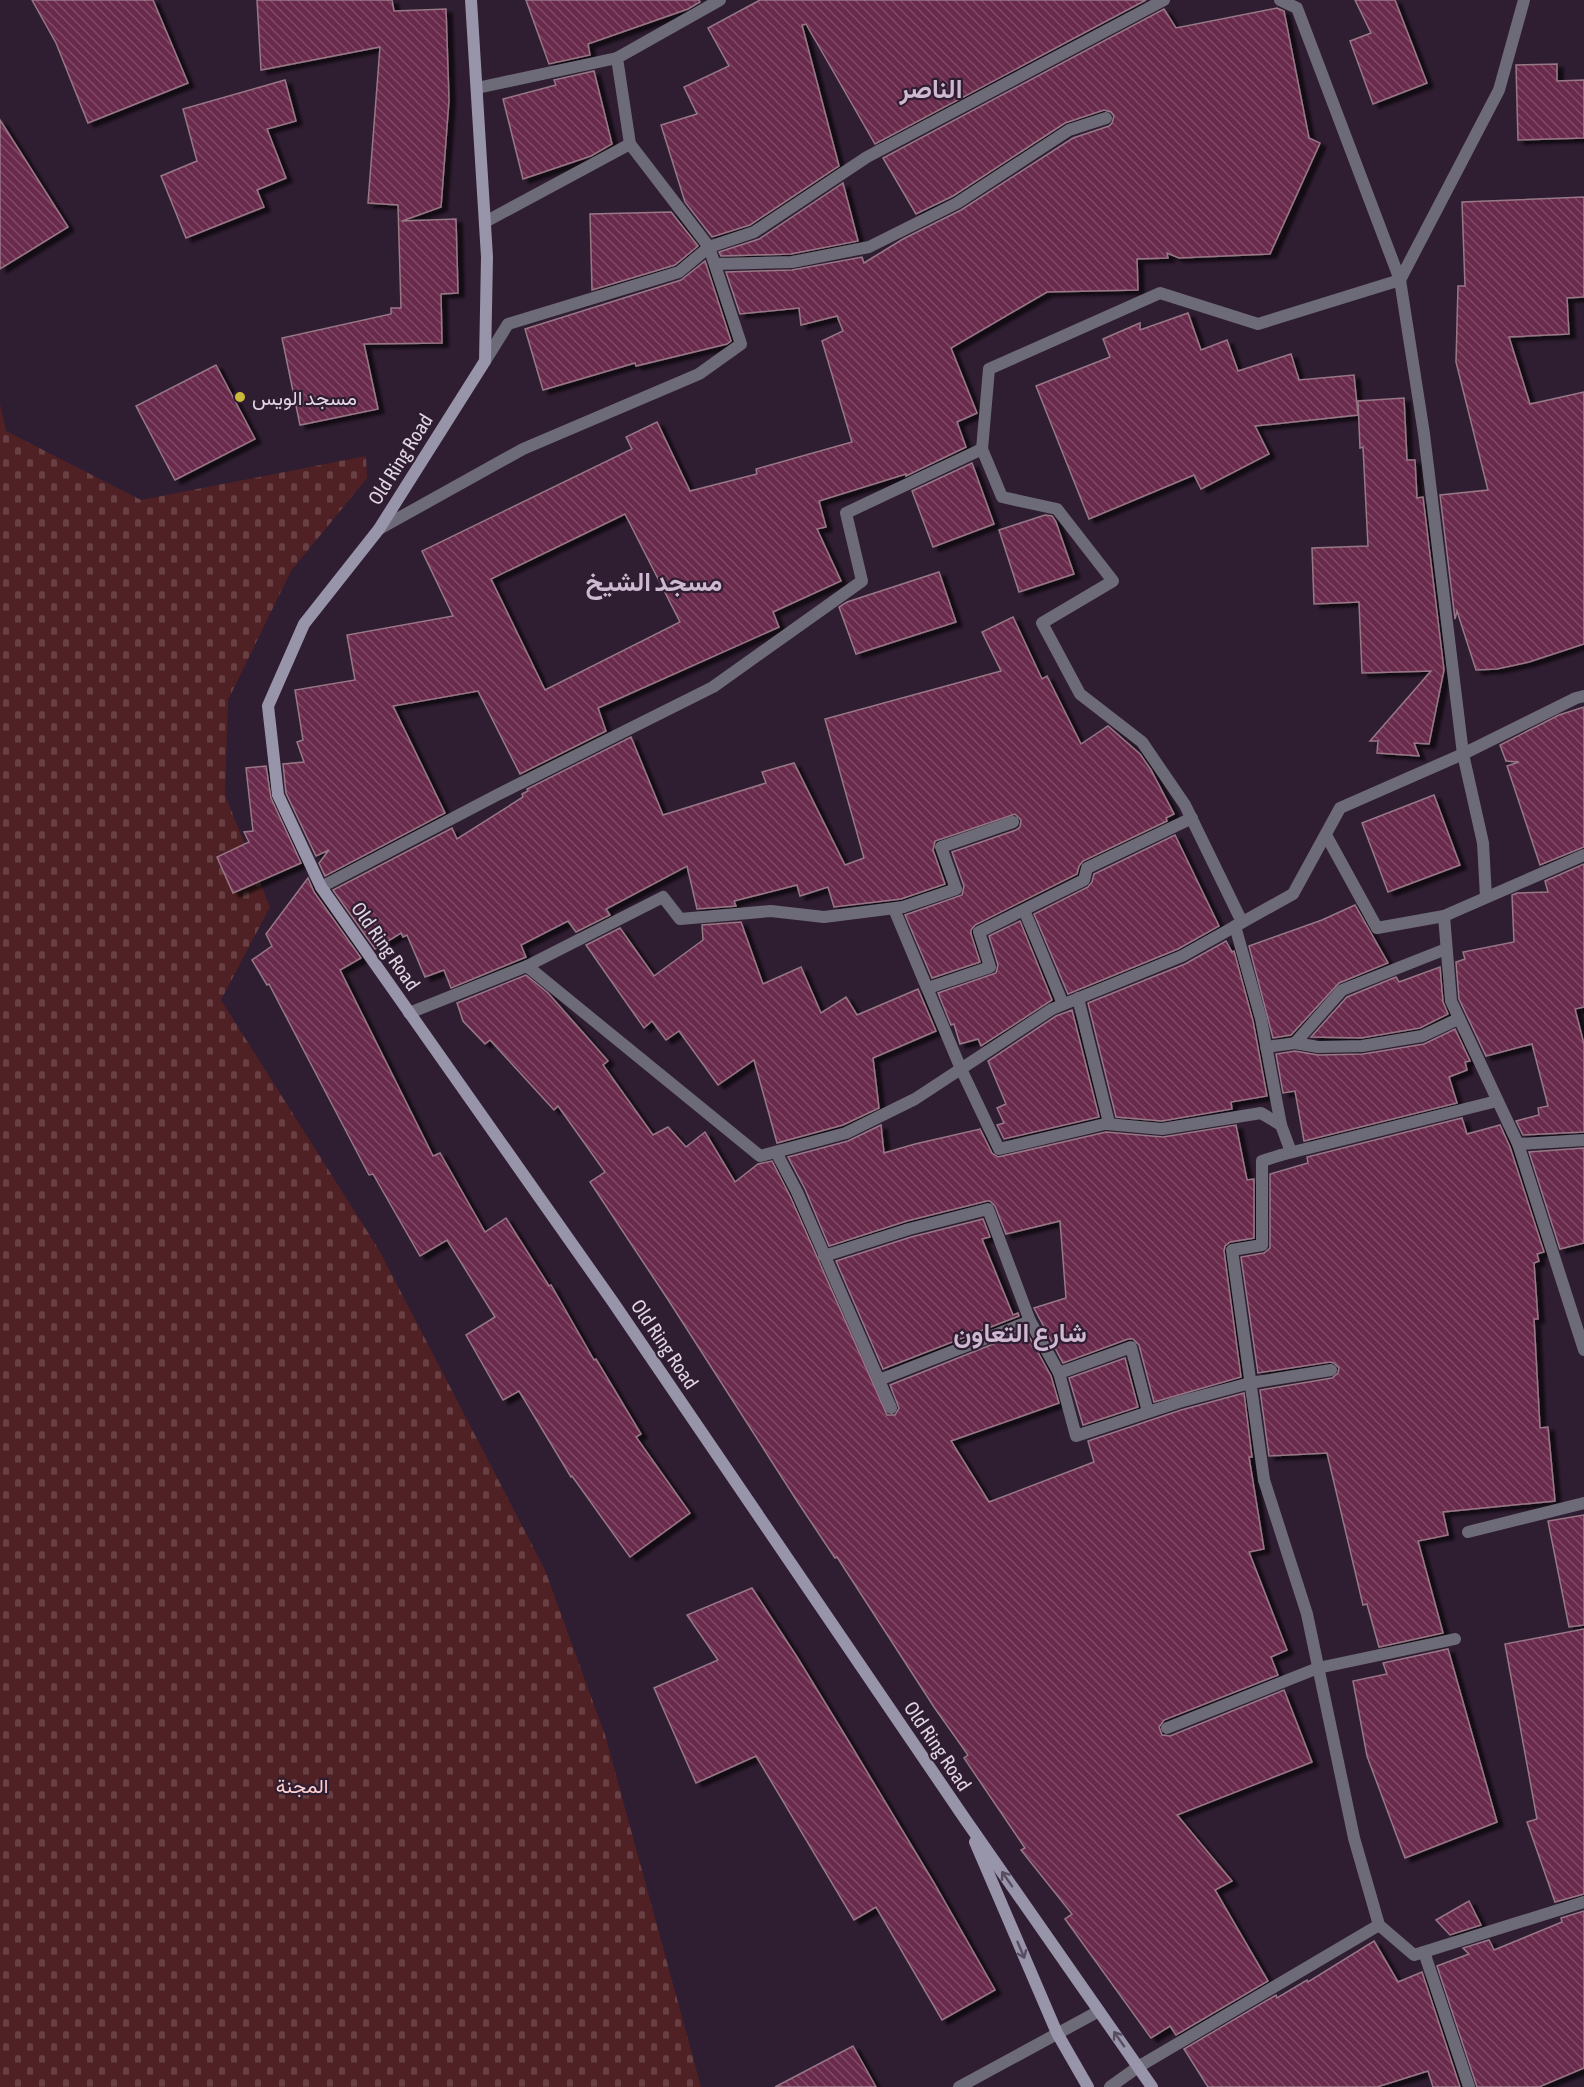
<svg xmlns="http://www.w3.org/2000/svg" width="1584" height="2087" font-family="'Asap Condensed',Vazirmatn,sans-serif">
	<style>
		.cemetery { fill: url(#cemetery-stones) }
		.building { fill: url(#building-back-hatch); stroke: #987886; stroke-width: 1.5; fill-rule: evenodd; filter: url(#shadow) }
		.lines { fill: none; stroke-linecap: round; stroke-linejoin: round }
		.lane { stroke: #6e6b78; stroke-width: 12 }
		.street { stroke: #6e6b78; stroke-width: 12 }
		.secondary { stroke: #9894a9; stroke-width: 12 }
		.oneway { stroke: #594d61 }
		.poi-dot { fill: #caba39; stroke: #2f1d31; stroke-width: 2 }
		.labels { text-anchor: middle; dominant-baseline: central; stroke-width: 4.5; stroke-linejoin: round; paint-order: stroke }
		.poi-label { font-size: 20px; fill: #e2d6e3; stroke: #2f1d31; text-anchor: start }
		.street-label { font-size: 20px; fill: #e2d6e3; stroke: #2f1d31 }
		.park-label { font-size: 20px; fill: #fccece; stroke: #2f1d31 }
		.district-label { font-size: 26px; font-weight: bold; fill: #cfb8d2; stroke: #2f1d31 }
	</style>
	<defs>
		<pattern id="cemetery-stones" width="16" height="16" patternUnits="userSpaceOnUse" patternTransform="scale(1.5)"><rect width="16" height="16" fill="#4f2124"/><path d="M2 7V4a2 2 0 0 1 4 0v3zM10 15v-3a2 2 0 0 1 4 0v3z" fill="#684044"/></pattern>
		<pattern id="building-back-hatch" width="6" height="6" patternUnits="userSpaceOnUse" patternTransform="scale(1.5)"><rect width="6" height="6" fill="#6a2b4c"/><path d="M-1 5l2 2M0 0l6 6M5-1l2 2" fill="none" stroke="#7f4966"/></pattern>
		<filter id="shadow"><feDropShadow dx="6" dy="4" stdDeviation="1.5" flood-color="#0009"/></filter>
	</defs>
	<rect width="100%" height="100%" fill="#2f1d31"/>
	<polygon class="cemetery" points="0,404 6,431 141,500 366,456 367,478 291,571 228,700 225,795 270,907 221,1000 379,1250 545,1570 605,1735 701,2087 0,2087"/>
	<g class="building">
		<polygon points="32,0 153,0 188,83 88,123 56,43"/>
		<polygon points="257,0 392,0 394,11 446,9 449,100 441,207 402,221 456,219 458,293 441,294 442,343 364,344 378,409 300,425 282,338 391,314 391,308 401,308 398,205 368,203 380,47 261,70"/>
		<polygon points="526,0 699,0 700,2 688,9 588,44 590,55 549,64"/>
		<polygon points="760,0 1146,0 875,144 806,24 802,25 839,166 750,225 712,237 685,202 661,125 697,114 684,87 729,66 708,28"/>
		<polygon points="1355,0 1395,0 1427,83 1373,104 1350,41 1371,33"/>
		<path d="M 1277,8 L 1284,11 L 1309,138 L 1320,143 L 1270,254 L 1179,258 L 1167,253 L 1168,258 L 1137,259 L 1138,290 L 1047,292 L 951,348 L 977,413 L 957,422 L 966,447 L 906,476 L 906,474 L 819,501 L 826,527 L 817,529 L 841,581 L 773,612 L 779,627 L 598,708 L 606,731 L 520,774 L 478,691 L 393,706 L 445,813 L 325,876 L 319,863 L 329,850 L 316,856 L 286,793 L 283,764 L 304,762 L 297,742 L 303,740 L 295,690 L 355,680 L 347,635 L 453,616 L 422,551 L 632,449 L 626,437 L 657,422 L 690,491 L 757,474 L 756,469 L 852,442 L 822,341 L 843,331 L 837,316 L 801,325 L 799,308 L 740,314 L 726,272 L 792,270 L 862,257 L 864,263 L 903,239 L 961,210 L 1073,138 L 1109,126 L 1112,123 L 1114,116 L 1111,112 L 1104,110 L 1065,123 L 953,196 L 916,214 L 883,158 L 1164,9 L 1176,28 ZM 625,514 L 680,622 L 545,690 L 491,579 Z"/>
		<polygon points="1557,64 1557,81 1584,80 1584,138 1518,140 1516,65"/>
		<polygon points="594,71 612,144 591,156 523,179 503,99 556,85 554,80"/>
		<polygon points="285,80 296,121 267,129 286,178 257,190 264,207 186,238 161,176 197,161 183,109"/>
		<polygon points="0,120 68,227 0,269"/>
		<polygon points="843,183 858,241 791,254 721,256 719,252 759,239"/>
		<polygon points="1584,197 1584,297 1567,298 1569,334 1509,337 1530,404 1584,392 1584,644 1529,662 1497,669 1476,670 1457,611 1455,619 1440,495 1488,490 1456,362 1458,286 1465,286 1462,202"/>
		<polygon points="671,212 698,246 675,265 592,290 590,214"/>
		<polygon points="705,261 731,341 727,344 636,366 635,363 543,390 525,329 681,280"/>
		<polygon points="1188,313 1201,350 1227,340 1238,371 1291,354 1299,380 1354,375 1358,415 1255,426 1269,454 1201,489 1194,475 1089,519 1036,386 1110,357 1103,339 1140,323 1140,330"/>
		<polygon points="216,365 255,439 175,480 136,406"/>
		<polygon points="1404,398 1407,460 1415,460 1417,498 1423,497 1444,670 1429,744 1414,743 1419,756 1377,753 1378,741 1370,741 1431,671 1362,673 1359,602 1314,604 1312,548 1368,546 1363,447 1360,448 1358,401"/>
		<polygon points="972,463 994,524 933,547 912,491"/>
		<polygon points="1045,515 1052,516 1056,522 1074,574 1019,592 999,530"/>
		<polygon points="939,572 956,622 856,654 839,607 847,602"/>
		<polygon points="1013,617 1042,679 1047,676 1081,744 1108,726 1140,754 1151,770 1174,814 1166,818 1167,821 1083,861 1079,866 1077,874 975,925 971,930 971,934 980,962 932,978 905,915 962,895 964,886 952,852 1016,830 1020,827 1021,820 1015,814 935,841 933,850 945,884 901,899 834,907 828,887 800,896 797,885 734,901 736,906 697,909 687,866 606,909 610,915 576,932 568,921 521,945 526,957 451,988 444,970 425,977 407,935 403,937 401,933 375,949 333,890 452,828 457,839 523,797 522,794 528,791 527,789 631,737 663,815 766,783 762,772 794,763 845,865 864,858 825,719 1001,671 982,632"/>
		<polygon points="1584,707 1584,847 1540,865 1507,766 1519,762 1506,761 1500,745 1559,715"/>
		<polygon points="266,766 271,798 301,863 233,893 217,857 249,842 244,832 253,831 246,768"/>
		<polygon points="1434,795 1460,865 1388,892 1362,823"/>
		<polygon points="1175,835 1219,926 1178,949 1068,994 1034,914 1088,887 1092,882 1094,874"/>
		<polygon points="1584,864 1584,1007 1575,1009 1584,1044 1584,1132 1523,1135 1516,1121 1539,1115 1538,1108 1548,1106 1532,1044 1486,1056 1459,999 1456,962 1465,959 1463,952 1514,942 1512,895 1517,893 1548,892 1545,881"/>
		<polygon points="308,878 314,892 361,958 340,970 433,1156 440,1153 485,1232 506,1218 549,1286 551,1285 594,1360 596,1359 641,1434 636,1437 690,1513 630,1557 572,1476 571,1477 519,1391 503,1400 466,1335 495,1317 447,1240 420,1256 373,1174 369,1175 269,984 267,985 252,960 272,946 266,934"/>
		<polygon points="1355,905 1388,963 1339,983 1291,1035 1273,1038 1249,946 1322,920"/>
		<polygon points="1020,921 1052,1000 981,1046 978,1039 960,1044 954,1024 951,1025 938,993 996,973 998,965 989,936"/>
		<polygon points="741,922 763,984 801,967 821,1013 846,997 857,1015 918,989 936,1031 873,1058 879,1108 843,1125 777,1143 754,1060 718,1085 679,1031 666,1040 652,1021 644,1028 586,945 620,928 654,976 703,940 702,925"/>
		<polygon points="1226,941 1232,952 1234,951 1253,1021 1267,1096 1231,1102 1232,1109 1162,1121 1116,1117 1088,1003 1185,964"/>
		<polygon points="1440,967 1443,1002 1448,1014 1420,1028 1361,1038 1311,1037 1347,997 1396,977 1399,982"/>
		<polygon points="526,975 548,993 608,1061 603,1065 653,1135 668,1127 686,1147 705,1132 735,1182 758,1164 772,1161 790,1196 887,1415 895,1415 899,1408 890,1385 1026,1331 1051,1376 1059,1403 951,1441 989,1502 1094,1462 1088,1441 1181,1410 1244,1393 1252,1457 1249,1457 1264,1549 1249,1552 1287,1650 1271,1657 1278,1675 1164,1720 1159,1727 1162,1735 1170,1736 1284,1690 1312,1762 1177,1815 1232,1881 1215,1890 1268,1981 1176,2035 1170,2026 1151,2038 1065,1919 1072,1914 1021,1850 1025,1848 964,1758 968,1755 934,1707 837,1557 835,1558 797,1501 667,1298 590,1182 605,1172 558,1106 554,1110 490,1040 485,1044 463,1021 457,1003"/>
		<polygon points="1072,1010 1099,1117 1004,1139 997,1125 1004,1123 997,1108 1006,1104 988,1061 1056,1016"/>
		<polygon points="1455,1029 1470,1061 1465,1062 1467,1070 1449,1077 1457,1103 1304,1141 1295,1091 1283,1093 1276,1054 1295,1051 1318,1055 1363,1054 1424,1044"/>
		<polygon points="1462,1118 1467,1134 1500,1125 1510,1147 1544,1252 1537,1254 1539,1261 1534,1263 1538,1319 1534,1319 1540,1428 1548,1427 1555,1501 1443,1512 1448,1535 1418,1541 1443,1633 1379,1647 1367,1604 1363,1605 1327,1453 1269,1456 1260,1390 1332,1378 1338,1373 1339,1368 1334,1363 1330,1362 1258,1373 1241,1257 1264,1253 1270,1248 1270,1174 1308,1163 1307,1157"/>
		<polygon points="881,1125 884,1153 915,1144 980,1129 992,1153 998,1157 1106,1132 1163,1137 1236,1125 1247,1180 1254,1179 1254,1238 1230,1242 1225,1246 1224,1251 1241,1377 1154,1402 1139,1345 1133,1339 1128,1339 1063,1363 1034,1308 1066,1298 1060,1221 1006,1234 995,1206 990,1201 987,1201 907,1221 829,1246 805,1189 788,1157 848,1141"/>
		<polygon points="1584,1148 1584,1243 1560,1249 1529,1152"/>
		<polygon points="983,1219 990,1237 982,1239 1013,1315 1018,1313 1019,1316 883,1369 836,1261 911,1237"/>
		<polygon points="1125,1358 1138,1407 1083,1425 1069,1378"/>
		<polygon points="1584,1515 1584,1625 1569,1627 1548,1521"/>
		<polygon points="752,1588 797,1657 846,1737 934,1883 995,1990 942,2020 876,1907 854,1920 756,1756 696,1783 654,1688 718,1660 687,1615"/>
		<polygon points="1584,1629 1584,1894 1555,1902 1527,1822 1537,1819 1505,1644"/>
		<polygon points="1448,1649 1497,1822 1405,1858 1367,1756 1353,1681 1387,1674 1383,1663"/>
		<polygon points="1469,1901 1481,1925 1450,1935 1436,1920"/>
		<polygon points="1584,1911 1584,2068 1539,2087 1477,2087 1437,1966 1469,1954 1463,1948 1489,1940 1494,1950 1562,1922 1561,1918"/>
		<polygon points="1374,1941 1398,1982 1422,1972 1460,2087 1433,2087 1428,2071 1377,2087 1208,2087 1184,2049 1276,1995 1277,1998 1307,1980 1308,1982"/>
		<polygon points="853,2046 876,2087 775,2087"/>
	</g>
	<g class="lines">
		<g class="lane">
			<polyline points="903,907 956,889 941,847 1013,822"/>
			<polyline points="894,909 961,1069 999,1149 1109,1123 1078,998"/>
			<polyline points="1235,926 1261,1019 1281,1125 1291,1152"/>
			<polyline points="928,988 990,967 979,932 1084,880 1087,868 1192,818"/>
			<polyline points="1295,1043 1342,990 1446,949"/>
			<polyline points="1266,1047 1295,1043 1318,1047 1362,1046 1422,1036 1458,1019"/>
			<polyline points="1107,1124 1162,1129 1261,1113 1281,1125"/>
			<polyline points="776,1152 797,1192 891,1408"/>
			<polyline points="824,1256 909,1229 988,1209 1030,1321"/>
			<polyline points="879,1380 1030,1321 1059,1373"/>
			<polyline points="1148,1412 1131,1347 1059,1373 1076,1436 1179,1402 1250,1383 1331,1370"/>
			<polyline points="1264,1480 1232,1250 1262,1245 1262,1161 1281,1155"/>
			<polyline points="1424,1952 1469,2087"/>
		</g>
		<g class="street">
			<polyline points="1280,0 1297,8 1400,280 1424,434 1463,754 1483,843 1486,897"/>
			<polyline points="477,88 617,58"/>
			<polyline points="485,222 630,144"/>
			<polyline points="715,264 792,262 869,247 957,203 1069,130 1106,118"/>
			<polyline points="485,361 508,324 679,272 709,247 754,232 867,157 1164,0"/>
			<polyline points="982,449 1002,497 1057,509 1113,581 1042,623 1080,694 1142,742 1185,805 1242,922"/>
			<polyline points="379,529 523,449 699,374 741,344 709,247 630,144 617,58 720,0"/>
			<polyline points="1326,835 1377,928 1444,916 1584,855"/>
			<polyline points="321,887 497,795 713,687 862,581 846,513 982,449 989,369 1160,293 1258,324 1400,280 1499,90 1524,0"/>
			<polyline points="1024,910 1063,1004"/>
			<polyline points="1444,916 1451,1001 1518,1144 1584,1350"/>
			<polyline points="527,966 663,897 680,919 771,911 824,917 903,907"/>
			<polyline points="409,1013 527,966 760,1156 846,1133 915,1099 1052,1009 1182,956 1293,894 1340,808 1463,754 1576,698 1584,696"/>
			<polyline points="1518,1144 1584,1140"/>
			<polyline points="1281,1155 1497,1101"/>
			<polyline points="1264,1480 1307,1614 1354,1838 1379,1925 1414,1955 1584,1902"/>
			<polyline points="1468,1532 1584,1503"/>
			<polyline points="1167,1728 1318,1668 1455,1639"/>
			<polyline points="959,2087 1099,2011"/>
			<polyline points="1110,2087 1138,2067 1379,1925"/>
		</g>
		<g class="secondary">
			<polyline points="471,0 487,257 485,361 379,529 304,624 268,706 278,795 321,887 613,1302 965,1819 1152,2087"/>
			<polyline points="975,1842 1057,2033 1088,2087"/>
		</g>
	</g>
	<defs><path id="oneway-shaft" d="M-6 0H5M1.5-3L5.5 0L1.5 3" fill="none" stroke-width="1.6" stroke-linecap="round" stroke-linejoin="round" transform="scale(1.5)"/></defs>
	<g class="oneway">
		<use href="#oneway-shaft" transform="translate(1007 1879) rotate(-125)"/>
		<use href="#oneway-shaft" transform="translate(1021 1950) rotate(67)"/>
		<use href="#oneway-shaft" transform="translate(1119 2039) rotate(-125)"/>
	</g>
	<circle class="poi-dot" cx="240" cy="397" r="6"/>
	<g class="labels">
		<g class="poi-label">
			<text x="252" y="397">مسجد الويس</text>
		</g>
		<g class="street-label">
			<text transform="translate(400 459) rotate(-58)">Old Ring Road</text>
			<text transform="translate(386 946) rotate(55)">Old Ring Road</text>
			<text transform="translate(665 1344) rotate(56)">Old Ring Road</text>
			<text transform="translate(938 1746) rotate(56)">Old Ring Road</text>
		</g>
		<g class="park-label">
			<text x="302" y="1785">المجنة</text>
		</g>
		<g class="district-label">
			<text x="931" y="89">الناصر</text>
			<text x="654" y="582">مسجد الشيخ</text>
			<text x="1020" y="1333">شارع التعاون</text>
		</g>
	</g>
</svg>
